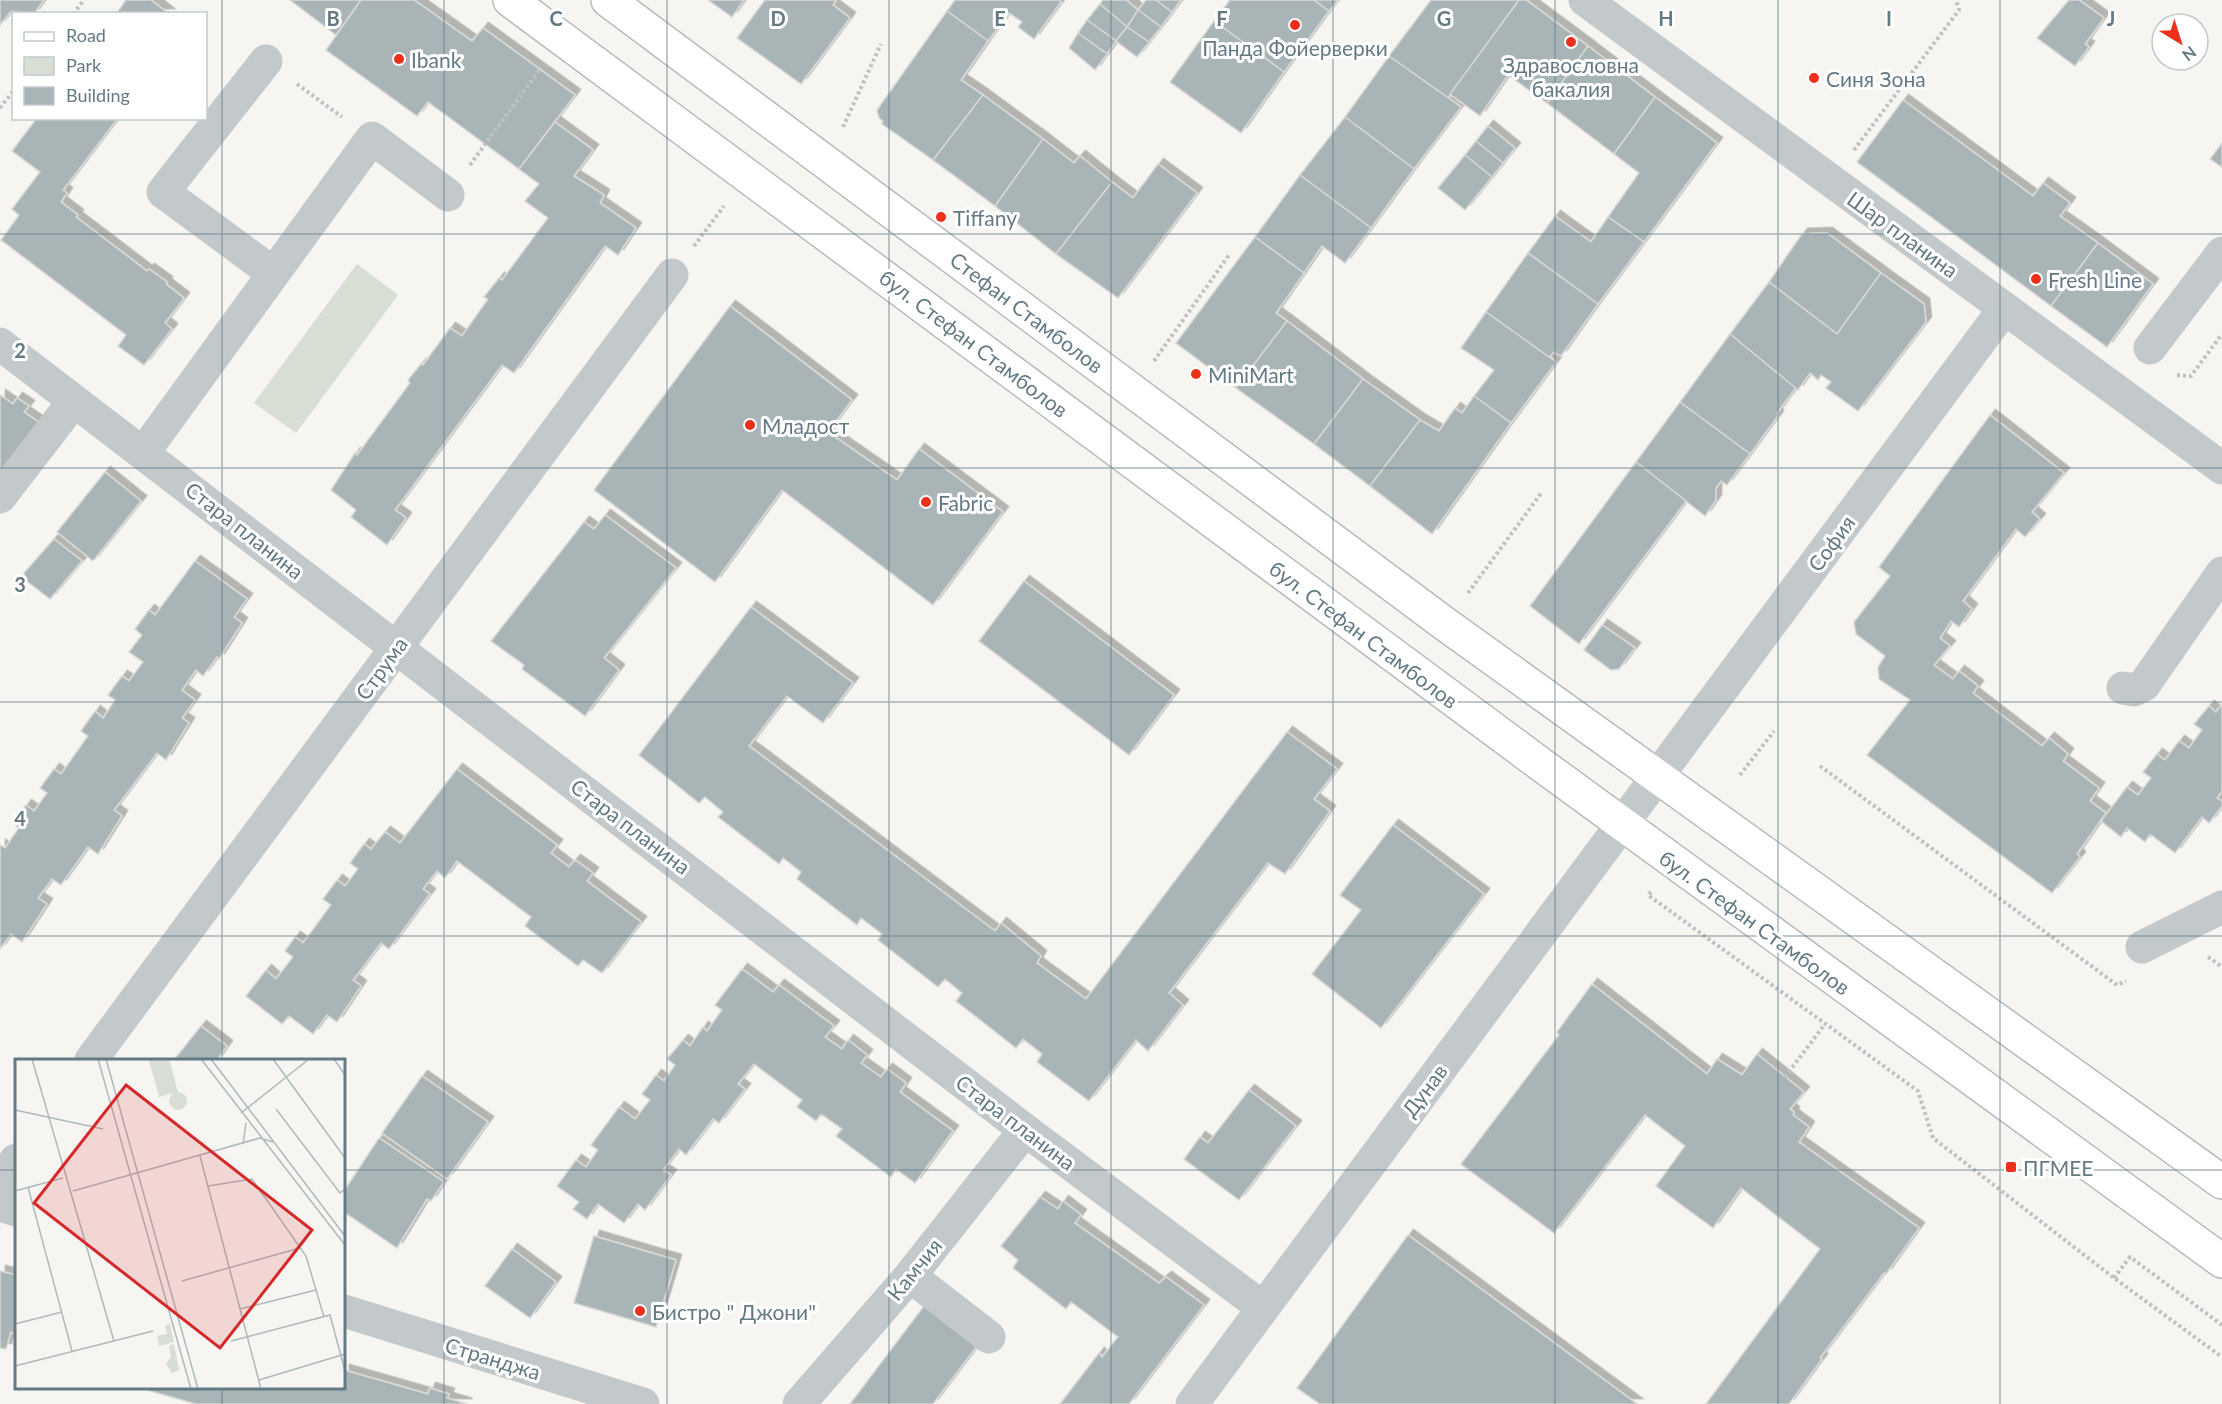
<svg xmlns="http://www.w3.org/2000/svg" width="2222" height="1404" font-family="Lato,sans-serif">
	<style>
		.green { fill: #d8ded3 }
		.building { fill: #a9b4b7; stroke: #d7d7d5; stroke-width: 1.5; filter: url(#shadow) }
		.lines { fill: none; stroke-linecap: round; stroke-linejoin: round }
		.major-casing { stroke: #b6bbbe; stroke-width: 36 }
		.path { stroke: #bfc1c3; stroke-width: 4; stroke-dasharray: 3 3; stroke-linecap: butt }
		.minor { stroke: #c3c8ca; stroke-width: 33 }
		.major { stroke: #fff; stroke-width: 33 }
		.grid { fill: none; stroke: #637a85; stroke-width: 1.5; stroke-opacity: 0.55 }
		.poi-dot { fill: #ee2f1a; stroke: #fff; stroke-width: 2 }
		.labels { text-anchor: middle; dominant-baseline: central; stroke-width: 6; stroke-linejoin: round; paint-order: stroke }
		.poi-label { font-size: 21px; fill: #637a85; stroke: #fff; text-anchor: start }
		.street-label { font-size: 21px; fill: #637a85; stroke: #fff }
		.inset-road { fill: none; stroke: #aeb9bc; stroke-width: 1.5 }
		.view { fill: #d62828; fill-opacity: 0.15; stroke: #d62828; stroke-width: 3 }
		.inset-edge { fill: none; stroke: #637a85; stroke-width: 3 }
		.grid-label { font-size: 20px; text-anchor: middle; font-weight: bold; fill: #637a85; stroke: #fff; stroke-width: 6; stroke-linejoin: round; paint-order: stroke }
	</style>
	<defs>
		<filter id="shadow"><feDropShadow dx="5.5" dy="-5.5" stdDeviation="0" flood-color="#0004"/></filter>
	</defs>
	<rect width="100%" height="100%" fill="#f6f5f2"/>
	<polygon class="green" points="357,264 398,295 296,433 254,403"/>
	<g class="building">
		<polygon points="0,0 44,0 34,14 11,11 0,25"/>
		<polygon points="126,0 151,0 169,14 116,14"/>
		<polygon points="290,0 361,0 336,35"/>
		<polygon points="361,0 414,0 472,41 483,28 575,95 519,169 428,102 417,116 326,50"/>
		<polygon points="708,0 744,0 732,17"/>
		<polygon points="765,0 836,0 833,5 850,18 801,84 737,38"/>
		<polygon points="955,0 1059,0 1061,2 1034,39 1018,27 1022,22 1009,13 988,41 947,11"/>
		<polygon points="1103,0 1126,0 1138,10 1127,27 1100,4"/>
		<polygon points="1146,0 1156,0 1172,12 1161,27 1138,10"/>
		<polygon points="1156,0 1181,0 1172,12"/>
		<polygon points="1230,0 1314,0 1329,11 1284,72 1214,21"/>
		<polygon points="1314,0 1338,0 1329,11"/>
		<polygon points="1431,0 1519,0 1448,98 1389,56"/>
		<polygon points="1519,0 1526,0 1588,46 1547,103 1508,75 1480,116 1450,94"/>
		<polygon points="2069,0 2079,0 2104,18 2085,44 2089,47 2075,66 2037,38"/>
		<polygon points="1100,4 1127,27 1116,41 1087,20"/>
		<polygon points="1138,10 1161,27 1149,42 1127,27"/>
		<polygon points="947,11 988,41 961,80 983,95 933,160 882,124 883,121 879,118 877,110"/>
		<polygon points="1087,20 1116,41 1107,54 1078,33"/>
		<polygon points="1214,21 1284,72 1241,133 1170,82"/>
		<polygon points="1127,27 1149,42 1137,57 1116,41"/>
		<polygon points="1078,33 1107,54 1095,70 1069,48"/>
		<polygon points="1588,46 1655,97 1614,154 1547,103"/>
		<polygon points="1389,56 1461,107 1414,169 1345,117"/>
		<polygon points="983,95 1043,139 995,206 933,160"/>
		<polygon points="1655,97 1717,143 1644,242 1608,217 1639,173 1614,154"/>
		<polygon points="1903,100 2033,196 2043,183 2070,203 2060,216 2098,243 2051,306 1857,162"/>
		<polygon points="1345,117 1414,169 1371,228 1300,175"/>
		<polygon points="37,118 118,118 63,190 67,193 61,202 78,215 76,217 147,271 149,269 167,282 166,284 184,298 165,323 172,329 144,365 118,346 126,335 1,240 19,215 12,209 40,172 12,151"/>
		<polygon points="555,122 593,150 574,176 604,195 600,203 636,228 618,255 605,246 514,373 502,365 395,510 406,518 387,545 351,517 356,510 331,490 355,453 357,455 410,383 408,380 421,364 423,365 450,328 462,336 488,299 484,297 499,278 502,280 548,218 525,201 539,184 519,169"/>
		<polygon points="1488,126 1515,148 1503,163 1476,141"/>
		<polygon points="1043,139 1074,163 1080,156 1112,182 1056,254 995,206"/>
		<polygon points="1476,141 1503,163 1492,177 1465,155"/>
		<polygon points="2222,143 2222,167 2210,159"/>
		<polygon points="1465,155 1492,177 1465,210 1438,188"/>
		<polygon points="1158,164 1197,193 1118,298 1056,254 1112,182 1133,198"/>
		<polygon points="1300,175 1371,228 1345,263 1322,246 1304,273 1255,237"/>
		<polygon points="1555,216 1591,242 1608,217 1644,242 1598,304 1528,253"/>
		<polygon points="1827,233 1881,273 1837,334 1769,282 1802,234"/>
		<polygon points="1255,237 1304,273 1276,313 1287,321 1236,388 1176,343"/>
		<polygon points="2098,243 2153,284 2107,347 2051,306"/>
		<polygon points="1528,253 1598,304 1561,356 1554,352 1550,356 1556,362 1486,312"/>
		<polygon points="1881,273 1924,304 1926,322 1858,411 1826,388 1831,382 1821,375 1818,380 1810,373 1798,390 1730,334 1769,282 1837,334"/>
		<polygon points="730,306 852,400 828,432 897,480 919,449 1003,512 933,605 782,490 715,582 594,490"/>
		<polygon points="1486,312 1556,362 1511,423 1474,396 1494,370 1461,348"/>
		<polygon points="1287,321 1363,379 1314,444 1236,388"/>
		<polygon points="1730,334 1798,390 1795,389 1777,413 1778,416 1750,454 1680,402"/>
		<polygon points="1363,379 1420,420 1370,486 1314,444"/>
		<polygon points="0,395 13,404 17,398 29,406 24,412 40,423 0,481"/>
		<polygon points="1474,396 1511,423 1432,534 1370,486 1420,420 1439,431 1455,408 1462,413"/>
		<polygon points="1680,402 1750,454 1727,485 1721,481 1716,488 1716,500 1705,516 1636,462"/>
		<polygon points="1990,415 2064,473 2032,512 2040,519 2025,537 2016,529 1963,601 1972,609 1959,627 1951,621 1940,638 1950,646 1934,665 1953,679 1959,671 1978,686 1973,693 2042,746 2049,738 2068,754 2063,761 2099,788 2090,801 2106,813 2077,854 2080,857 2052,893 1867,755 1910,700 1879,679 1878,667 1885,656 1856,634 1854,622 1890,576 1879,567"/>
		<polygon points="1636,462 1686,501 1579,644 1530,606"/>
		<polygon points="105,472 141,501 93,561 57,532"/>
		<polygon points="605,515 676,568 604,658 619,670 585,716 522,669 524,665 491,641 584,522 594,529"/>
		<polygon points="54,539 82,561 50,599 24,579 24,573"/>
		<polygon points="195,561 247,599 234,617 242,623 219,659 217,657 203,676 196,670 182,690 195,700 182,718 189,723 166,760 157,753 114,810 122,816 98,854 88,847 61,885 52,879 38,898 47,904 22,942 11,934 0,949 0,845 5,848 19,828 13,823 26,805 34,811 47,793 40,788 54,769 61,774 88,736 81,731 95,711 103,718 115,700 108,695 122,676 129,681 143,662 129,652 142,635 135,629 149,610 155,615"/>
		<polygon points="1024,581 1174,695 1129,755 979,641"/>
		<polygon points="751,607 853,683 823,723 787,696 749,746 995,931 1001,923 1041,956 1037,963 1086,999 1287,732 1337,769 1314,799 1330,811 1285,874 1268,863 1169,993 1183,1005 1148,1051 1136,1040 1089,1101 1037,1062 1042,1054 1023,1039 1016,1048 956,1001 962,993 945,979 938,987 878,940 882,934 861,918 857,925 797,879 801,872 783,858 779,864 718,817 723,812 705,797 699,803 639,755"/>
		<polygon points="1602,625 1635,648 1619,669 1611,670 1584,650"/>
		<polygon points="2222,704 2222,791 2217,798 2222,801 2222,806 2209,823 2202,817 2175,853 2150,834 2145,842 2127,828 2121,837 2101,821 2127,787 2138,795 2151,778 2143,772 2157,754 2165,760 2179,741 2189,748 2202,730 2194,724 2209,706 2216,712"/>
		<polygon points="457,769 557,845 551,853 569,867 575,860 593,873 587,881 641,922 602,973 583,960 578,966 525,926 531,917 457,861 445,878 437,871 423,889 430,894 389,949 381,943 353,980 361,986 337,1022 327,1015 313,1034 289,1016 282,1024 246,996 266,970 276,979 293,957 285,951 295,937 303,943 331,905 323,899 337,880 345,886 358,869 350,863 364,844 371,849 385,832 400,843"/>
		<polygon points="1393,825 1484,894 1381,1028 1312,974 1361,910 1340,895"/>
		<polygon points="742,969 773,992 779,985 834,1026 825,1037 842,1049 848,1040 867,1055 861,1063 881,1077 887,1069 906,1083 900,1092 953,1131 915,1183 896,1169 891,1177 836,1136 842,1129 821,1114 816,1121 797,1107 802,1100 754,1064 738,1084 745,1089 719,1123 713,1119 686,1155 679,1149 663,1170 671,1175 645,1210 638,1204 624,1223 598,1204 587,1219 573,1209 579,1202 557,1186 576,1160 586,1167 598,1150 591,1145 619,1107 635,1119 650,1100 642,1094 656,1075 664,1081 675,1065 667,1059 683,1040 690,1046 703,1027 707,1031 722,1010 715,1005"/>
		<polygon points="1592,984 1707,1074 1717,1059 1742,1075 1757,1054 1804,1092 1790,1109 1794,1112 1793,1115 1809,1127 1799,1142 1919,1228 1886,1274 1884,1273 1820,1358 1822,1359 1789,1404 1706,1404 1820,1249 1741,1188 1713,1228 1656,1186 1685,1146 1645,1115 1554,1233 1461,1164 1559,1035 1557,1032"/>
		<polygon points="201,1026 227,1046 217,1060 174,1060"/>
		<polygon points="422,1076 488,1122 447,1179 382,1133"/>
		<polygon points="1249,1090 1296,1126 1239,1200 1184,1159 1200,1137 1208,1143"/>
		<polygon points="379,1138 444,1182 431,1201 427,1199 397,1248 344,1212 344,1191"/>
		<polygon points="1040,1197 1058,1209 1063,1201 1081,1215 1075,1223 1159,1283 1166,1277 1204,1305 1129,1404 1060,1404 1099,1353 1102,1357 1118,1337 1071,1302 1066,1309 1013,1268 1018,1260 1001,1246"/>
		<polygon points="1408,1235 1637,1404 1320,1404 1297,1388"/>
		<polygon points="594,1236 676,1260 656,1327 574,1303"/>
		<polygon points="512,1249 556,1282 530,1318 485,1286"/>
		<polygon points="0,1271 16,1275 16,1334 11,1332 6,1349 0,1348"/>
		<polygon points="924,1306 977,1346 933,1404 850,1404"/>
		<polygon points="344,1370 428,1394 430,1388 449,1394 447,1398 467,1404 196,1404 147,1390 148,1388 344,1388"/>
	</g>
	<g class="lines">
		<g class="major-casing">
			<g id="major">
				<polyline points="510,0 1543,766 2222,1261"/>
				<polyline points="608,0 1445,624 2222,1182"/>
			</g>
		</g>
		<g class="path">
			<polyline points="73,14 84,0"/>
			<polyline points="297,84 342,117"/>
			<polyline points="0,108 14,90"/>
			<polyline points="843,127 881,44"/>
			<polyline points="1854,150 1959,10 1956,0"/>
			<polyline points="470,165 540,69"/>
			<polyline points="694,246 724,206"/>
			<polyline points="1154,361 1229,255"/>
			<polyline points="2177,375 2191,376 2222,334"/>
			<polyline points="1468,593 1542,492"/>
			<polyline points="1820,766 2117,985 2126,981"/>
			<polyline points="1740,775 1774,731"/>
			<polyline points="1651,892 1648,895 1918,1091 1933,1138 2114,1278 2222,1357"/>
			<polyline points="2208,957 2222,967"/>
			<polyline points="1785,1077 1825,1024"/>
			<polyline points="2114,1278 2130,1257 2222,1325"/>
		</g>
		<g class="minor">
			<polyline points="1585,0 2222,468"/>
			<polyline points="266,61 163,192 273,273"/>
			<polyline points="0,344 1025,1130 1262,1307"/>
			<polyline points="2150,348 2222,253"/>
			<polyline points="144,452 372,138 448,195"/>
			<polyline points="0,497 74,401"/>
			<polyline points="2123,688 2134,690 2144,685 2222,573"/>
			<polyline points="2142,947 2222,907"/>
			<polyline points="91,1060 672,275"/>
			<polyline points="0,1183 16,1160"/>
			<polyline points="0,1205 16,1210"/>
			<polyline points="910,1276 989,1337"/>
			<polyline points="344,1311 643,1404"/>
			<polyline points="799,1404 910,1276 1025,1130"/>
			<polyline points="1192,1404 2004,309"/>
		</g>
		<use href="#major" class="major"/>
	</g>
	<path class="grid" d="M 222,0 L 222,1060M 444,0 L 444,1404M 667,0 L 667,1404M 889,0 L 889,1404M 1111,0 L 1111,1404M 1333,0 L 1333,1404M 1555,0 L 1555,1404M 1778,0 L 1778,1404M 2000,0 L 2000,1404M 0,234 L 2222,234M 0,468 L 2222,468M 0,702 L 2222,702M 0,936 L 2222,936M 0,1170 L 16,1170M 344,1170 L 2222,1170M 222,1388 L 222,1404"/>
	<g class="poi-dot">
		<circle cx="1295" cy="25" r="6"/>
		<circle cx="1571" cy="42" r="6"/>
		<circle cx="399" cy="59" r="6"/>
		<circle cx="1814" cy="78" r="6"/>
		<circle cx="941" cy="217" r="6"/>
		<circle cx="2036" cy="279" r="6"/>
		<circle cx="1196" cy="374" r="6"/>
		<circle cx="750" cy="425" r="6"/>
		<circle cx="926" cy="502" r="6"/>
		<rect x="2005" y="1161" width="12" height="12" rx="3"/>
		<circle cx="640" cy="1311" r="6"/>
	</g>
	<g class="labels">
		<g class="poi-label">
			<text x="1295" y="47" text-anchor="middle">Панда Фойерверки</text>
			<text x="411" y="59">Ibank</text>
			<text x="1571" y="64" text-anchor="middle">Здравословна<tspan x="1571" dy="24">бакалия</tspan></text>
			<text x="1826" y="78">Синя Зона</text>
			<text x="953" y="217">Tiffany</text>
			<text x="2048" y="279">Fresh Line</text>
			<text x="1208" y="374">MiniMart</text>
			<text x="762" y="425">Младост</text>
			<text x="938" y="502">Fabric</text>
			<text x="2023" y="1167">ПГМЕЕ</text>
			<text x="652" y="1311">Бистро " Джони"</text>
		</g>
		<g class="street-label">
			<text transform="translate(1903 234) rotate(36)">Шар планина</text>
			<text transform="translate(1027 312) rotate(37)">Стефан Стамболов</text>
			<text transform="translate(974 343) rotate(37)">бул. Стефан Стамболов</text>
			<text transform="translate(245 530) rotate(38)">Стара планина</text>
			<text transform="translate(1831 543) rotate(-54)">София</text>
			<text transform="translate(1364 634) rotate(37)">бул. Стефан Стамболов</text>
			<text transform="translate(381 668) rotate(-54)">Струма</text>
			<text transform="translate(631 826) rotate(37)">Стара планина</text>
			<text transform="translate(1755 922) rotate(36)">бул. Стефан Стамболов</text>
			<text transform="translate(1424 1090) rotate(-53)">Дунав</text>
			<text transform="translate(1016 1122) rotate(37)">Стара планина</text>
			<text transform="translate(914 1269) rotate(-51)">Камчия</text>
			<text transform="translate(493 1358) rotate(17)">Странджа</text>
		</g>
	</g>
	<g transform="translate(15 1059)">
		<rect width="330" height="330" fill="#f6f5f2"/>
		<path d="M 154,0 L 163,33 L 144,38 L 134,1 ZM154 42a9 9 0 1 1 18 0a9 9 0 1 1-18 0ZM 155,265 L 159,283 L 144,287 L 142,277 L 152,275 L 150,267 ZM 159,285 L 164,311 L 157,314 L 151,305 L 156,298 L 154,287 Z" fill="#d8ded3"/>
		<path class="inset-road" d="M 17,0 L 99,282M 83,0 L 176,330M 91,0 L 183,330M 186,0 L 330,186M 196,0 L 330,177M 258,0 L 330,99M 319,0 L 330,16M 261,50 L 325,134 L 330,130M 0,51 L 88,70M 226,54 L 294,0M 228,85 L 231,64M 185,97 L 246,330M 193,127 L 237,120 L 291,197 L 309,258M 13,128 L 57,292M 0,132 L 48,119M 58,132 L 245,79 L 258,83M 167,222 L 285,189M 225,250 L 301,231M 0,265 L 47,253M 216,282 L 315,256 L 330,312M 0,307 L 138,272M 244,321 L 330,295"/>
		<path class="view" d="M 111,26 L 297,171 L 205,289 L 19,144 Z"/>
		<rect width="330" height="330" class="inset-edge"/>
	</g>
	<g class="grid-label">
		<text x="333" y="26">B</text>
		<text x="556" y="26">C</text>
		<text x="778" y="26">D</text>
		<text x="1000" y="26">E</text>
		<text x="1222" y="26">F</text>
		<text x="1444" y="26">G</text>
		<text x="1666" y="26">H</text>
		<text x="1889" y="26">I</text>
		<text x="2111" y="26">J</text>
		<text x="20" y="358">2</text>
		<text x="20" y="592">3</text>
		<text x="20" y="826">4</text>
	</g>
	<rect x="12" y="12" width="195" height="108" fill="#ffffff" stroke="#c1cace" stroke-width="1.5"/>
	<rect x="24" y="32" width="30" height="9" fill="#ffffff" stroke="#c1cace" stroke-width="1.5"/>
	<text x="66" y="42" font-size="18" fill="#637a85">Road</text>
	<rect x="24" y="57" width="30" height="18" fill="#d8ded3" stroke="#c1cace" stroke-width="1.5"/>
	<text x="66" y="72" font-size="18" fill="#637a85">Park</text>
	<rect x="24" y="87" width="30" height="18" fill="#a9b4b7" stroke="#c1cace" stroke-width="1.5"/>
	<text x="66" y="102" font-size="18" fill="#637a85">Building</text>
	<g transform="translate(2180 42) rotate(142)"><circle r="28" fill="#ffffff" stroke="#c1cace" stroke-width="1.5"/>
	<path d="M0-4.5L10 22L0 15L-10 22Z" fill="#ee2f1a"/>
	<text y="-9" font-size="16" font-weight="bold" text-anchor="middle" fill="#637a85">N</text>
	</g>
</svg>
